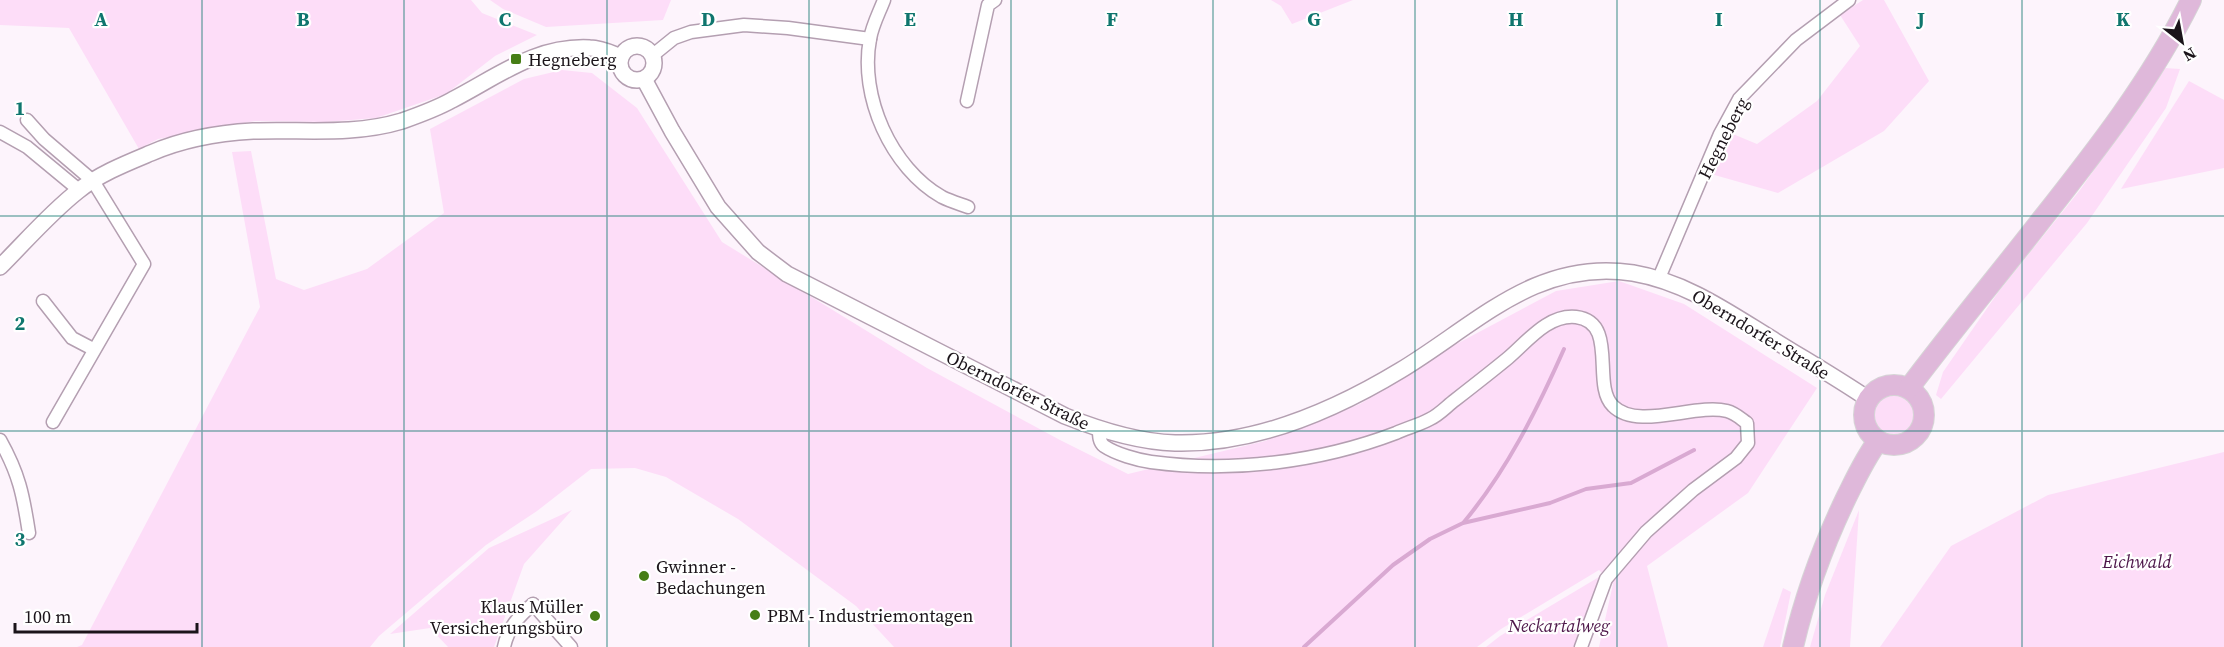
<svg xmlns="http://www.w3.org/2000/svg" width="2224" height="647" font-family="'Source Serif 4',serif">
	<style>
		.green { fill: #fdddf8 }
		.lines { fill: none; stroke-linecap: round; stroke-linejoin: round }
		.stream { stroke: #d9a9d2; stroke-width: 4 }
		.minor-casing { stroke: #b49fb1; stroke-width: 15 }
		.tertiary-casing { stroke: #b49fb1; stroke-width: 18 }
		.primary-casing { stroke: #d6d5d6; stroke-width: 22 }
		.minor { stroke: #fff; stroke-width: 12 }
		.tertiary { stroke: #fff; stroke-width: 15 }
		.primary { stroke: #dfb8da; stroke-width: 20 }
		.grid { fill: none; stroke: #0f766e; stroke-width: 1.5; stroke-opacity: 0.55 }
		.poi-dot { fill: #467e16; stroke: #fff; stroke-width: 2 }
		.labels { text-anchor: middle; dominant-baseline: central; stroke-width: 4.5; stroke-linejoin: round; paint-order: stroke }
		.poi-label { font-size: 18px; fill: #1b141a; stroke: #fff; text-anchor: start }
		.street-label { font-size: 18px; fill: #1b141a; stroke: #fff }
		.park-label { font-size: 18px; font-style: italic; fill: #4e174a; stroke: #fff }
		.grid-label { font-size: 20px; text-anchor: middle; font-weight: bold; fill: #0f766e; stroke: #fff; stroke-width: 4.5; stroke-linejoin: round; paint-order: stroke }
	</style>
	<rect width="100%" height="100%" fill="#fdf4fc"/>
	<g class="green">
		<polygon points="0,0 471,0 482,13 537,35 495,56 446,94 376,118 326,122 255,121 158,139 139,149 69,28 0,25"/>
		<polygon points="490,0 671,0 663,20 546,27 503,9"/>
		<polygon points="1271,0 1353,0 1292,24 1281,6"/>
		<polygon points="1863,0 1884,0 1929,81 1884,131 1778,193 1711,174 1728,132 1757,144 1817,101 1860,46 1840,15"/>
		<polygon points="2165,68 2180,69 2166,108 2087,223 1941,399 1936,395 1943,372 1999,291 2080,190"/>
		<polygon points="562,70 592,73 637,108 722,242 927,368 1060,440 1128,474 1265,441 1360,404 1449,348 1556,291 1619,281 1684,304 1817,388 1748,493 1647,566 1668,647 1599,647 1613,584 1599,570 1501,629 1477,647 894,647 856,606 738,519 666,477 635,468 591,469 537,511 486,545 379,636 370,647 77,647 82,645 260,307 232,152 251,151 276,279 304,290 367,269 444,213 430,129 524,79"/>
		<polygon points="2189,81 2224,100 2224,168 2121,189"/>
		<circle cx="1893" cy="415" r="24"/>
		<polygon points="2224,452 2224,647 1880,647 1951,546 2048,495"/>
		<polygon points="572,510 524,564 494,647 448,647 430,628 390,634 489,548"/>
		<polygon points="1859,510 1850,647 1810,647 1825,595"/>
		<polygon points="1599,577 1575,647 1486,647 1500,636"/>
		<polygon points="1783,588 1791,592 1780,647 1763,647"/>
	</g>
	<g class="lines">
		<g class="stream">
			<path d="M 1464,522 C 1507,470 1537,410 1564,349"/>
			<polyline points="1304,647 1393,565 1430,539 1463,523 1550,503 1586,489 1631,483 1694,450"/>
		</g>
		<g class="minor-casing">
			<g id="minor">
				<path d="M 884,0 C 879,13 872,26 870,39 C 859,96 891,168 942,197 C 950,201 960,204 968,207"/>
				<polyline points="653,55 674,38 691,32 744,25 788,28 870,39"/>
				<polyline points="967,101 988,5 995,0"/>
				<polyline points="27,120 44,139 93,181 144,264 53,422"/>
				<polyline points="0,132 27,147 79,190"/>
				<polyline points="1659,278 1720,134 1739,99 1796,40 1849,0"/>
				<polyline points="43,301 72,338 93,349"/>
				<path d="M 1099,429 C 1099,436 1099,442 1104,446 C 1116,454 1137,460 1151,462 C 1232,473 1320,462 1396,433 C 1407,428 1419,425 1430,419 C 1439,415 1447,406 1455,400 C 1473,386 1491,372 1508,358 C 1527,342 1548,314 1576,317 C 1619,322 1591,385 1613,406 C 1638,431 1695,403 1727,411 C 1735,413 1740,418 1747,423 L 1748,443 L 1736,458 L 1693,490 L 1646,532 L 1606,579 L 1581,647"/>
				<path d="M 0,440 C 19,474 23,494 29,533"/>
				<path d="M 504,647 C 508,628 518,617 533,604 L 571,647"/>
			</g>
		</g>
		<g class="tertiary-casing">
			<g id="tertiary">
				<circle cx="637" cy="63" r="17"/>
				<path d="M 644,79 L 672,131 L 718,207 L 758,252 L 787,274 L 1065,416 C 1100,430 1137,442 1175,443 C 1254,445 1335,410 1401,370 C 1477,324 1537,258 1633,273 C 1686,282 1728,312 1772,339 C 1804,359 1837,378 1868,399"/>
				<path d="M 0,267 C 26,241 50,213 78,191 C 99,174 127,163 151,153 C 183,139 218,133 253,131 C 303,129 352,136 402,121 C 419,115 436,109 452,100 C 497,77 536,45 590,48 C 601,48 611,53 621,57"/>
			</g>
		</g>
		<g class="primary-casing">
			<g id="primary">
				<circle cx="1894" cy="415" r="30"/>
				<path d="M 1909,388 C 1951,332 1996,278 2039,223 C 2095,152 2151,81 2191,0"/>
				<path d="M 1793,647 C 1805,595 1823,546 1846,498 C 1856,478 1865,458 1878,441"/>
			</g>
		</g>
		<use href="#minor" class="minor"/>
		<use href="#tertiary" class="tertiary"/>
		<use href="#primary" class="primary"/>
	</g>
	<path class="grid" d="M 202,0 L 202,647M 404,0 L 404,647M 607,0 L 607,647M 809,0 L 809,647M 1011,0 L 1011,647M 1213,0 L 1213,647M 1415,0 L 1415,647M 1617,0 L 1617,647M 1820,0 L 1820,647M 2022,0 L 2022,647M 0,216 L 2224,216M 0,431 L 2224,431"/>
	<g class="poi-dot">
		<rect x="510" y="53" width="12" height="12" rx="3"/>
		<circle cx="644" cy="576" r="6"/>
		<circle cx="755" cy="615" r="6"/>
		<circle cx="595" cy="616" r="6"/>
	</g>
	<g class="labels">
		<g class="poi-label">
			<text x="528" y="59">Hegneberg</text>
			<text x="656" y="566">Gwinner -<tspan x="656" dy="21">Bedachungen</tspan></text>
			<text x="583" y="606" text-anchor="end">Klaus Müller<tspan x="583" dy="21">Versicherungsbüro</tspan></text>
			<text x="767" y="615">PBM - Industriemontagen</text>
		</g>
		<g class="street-label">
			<text transform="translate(1723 138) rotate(-63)">Hegneberg</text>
			<text transform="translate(1761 334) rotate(31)">Oberndorfer Straße</text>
			<text transform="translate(1018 390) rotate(26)">Oberndorfer Straße</text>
		</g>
		<g class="park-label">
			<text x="2137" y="561">Eichwald</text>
			<text x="1559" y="625">Neckartalweg</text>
		</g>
	</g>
	<g class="grid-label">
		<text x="101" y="26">A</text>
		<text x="303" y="26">B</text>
		<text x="505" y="26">C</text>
		<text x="708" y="26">D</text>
		<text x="910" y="26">E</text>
		<text x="1112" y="26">F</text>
		<text x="1314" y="26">G</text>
		<text x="1516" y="26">H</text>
		<text x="1719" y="26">I</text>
		<text x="1921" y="26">J</text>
		<text x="2123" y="26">K</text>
		<text x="20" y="115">1</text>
		<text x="20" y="330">2</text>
		<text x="20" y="546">3</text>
	</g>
	<g transform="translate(2182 42) rotate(149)" stroke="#ffffff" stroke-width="4.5" paint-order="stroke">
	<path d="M0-4.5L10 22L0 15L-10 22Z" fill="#1b141a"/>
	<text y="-9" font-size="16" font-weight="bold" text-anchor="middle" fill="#1b141a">N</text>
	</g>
	<path d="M15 623v9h182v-9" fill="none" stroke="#1b141a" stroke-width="3"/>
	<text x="24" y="623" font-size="18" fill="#1b141a" stroke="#ffffff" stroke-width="4.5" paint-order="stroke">100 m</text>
</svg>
